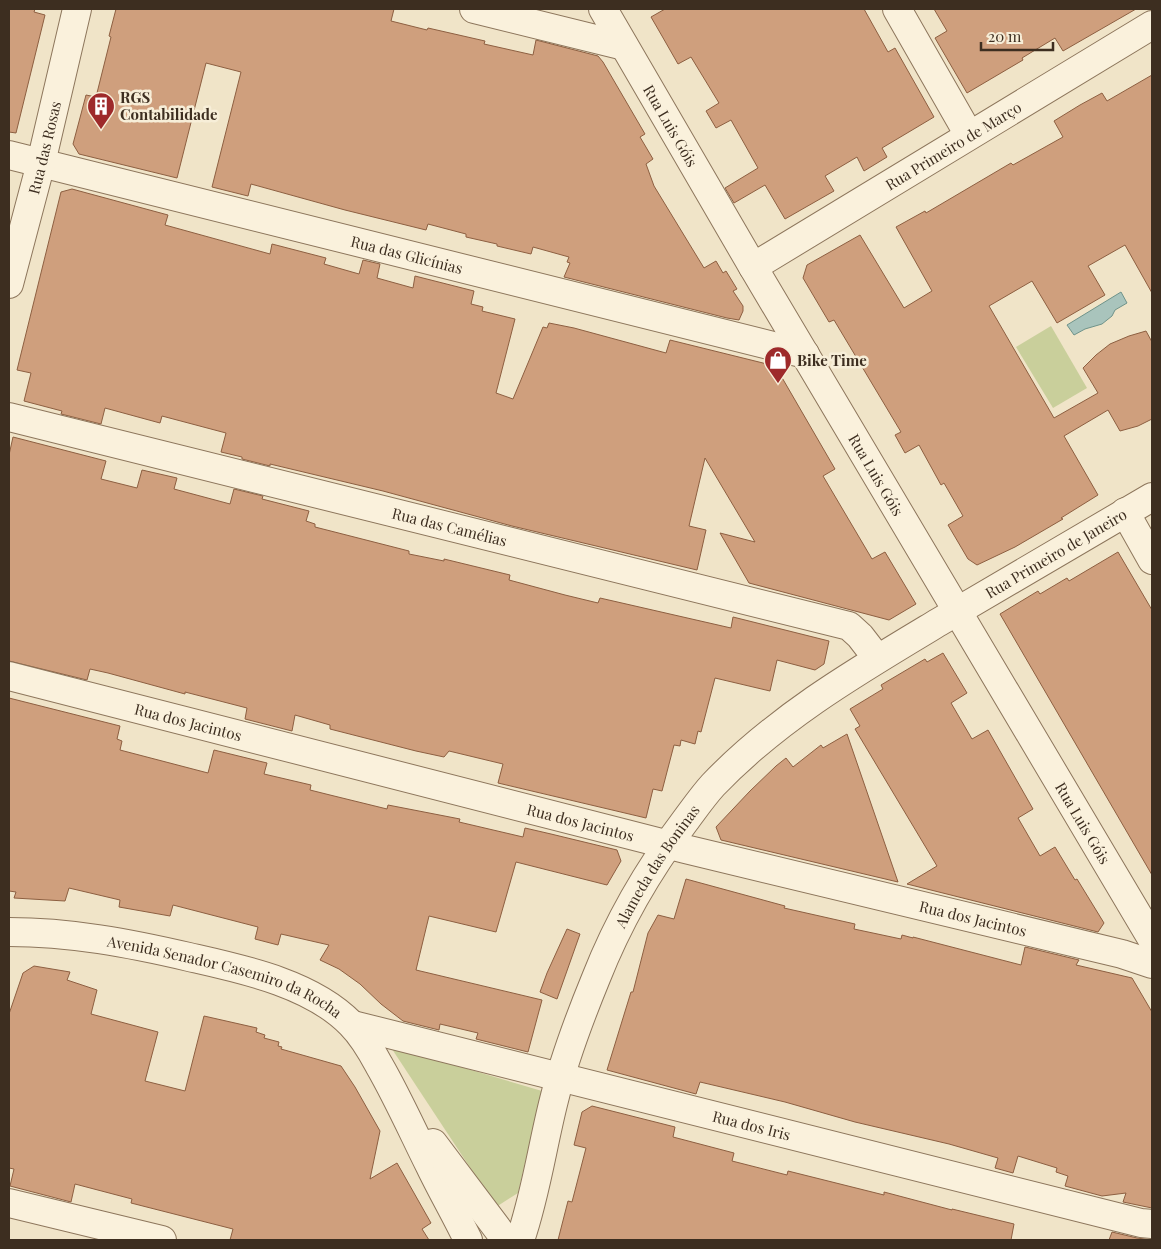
<svg xmlns="http://www.w3.org/2000/svg" width="1161" height="1249" font-family="'Playfair Display',serif">
	<style>
		.green { fill: #c9cf9b }
		.water { fill: #a9c4bc; stroke: #6f938a }
		.building { fill: #cf9f7d; stroke: #8d5f41 }
		.lines { fill: none; stroke-linecap: round; stroke-linejoin: round }
		.minor-casing { stroke: #8d765c; stroke-width: 30 }
		.tertiary-casing { stroke: #8d765c; stroke-width: 30 }
		.minor { stroke: #faf1dc; stroke-width: 28 }
		.tertiary { stroke: #faf1dc; stroke-width: 28 }
		.labels { text-anchor: middle; dominant-baseline: central; stroke-width: 5; stroke-linejoin: round; paint-order: stroke }
		.poi-label { font-size: 15px; font-weight: bold; fill: #3d2e20; stroke: #f7eed8; text-anchor: start }
		.street-label { font-size: 15px; fill: #3d2e20; stroke: #f7eed8 }
	</style>
	<rect width="100%" height="100%" fill="#f0e4c8"/>
	<g class="green">
		<polygon points="1051,326 1087,388 1053,408 1016,347"/>
		<polygon points="390,1046 542,1091 518,1193 496,1207"/>
	</g>
	<polygon class="water" points="1121,292 1127,303 1115,310 1112,316 1102,324 1085,329 1074,335 1067,325"/>
	<g class="building">
		<polygon points="9,9 35,9 34,12 45,15 16,133 9,132"/>
		<polygon points="116,9 394,9 391,21 427,30 428,28 485,41 484,44 533,55 536,40 598,56 603,62 645,134 640,137 653,159 646,164 654,186 704,268 716,261 723,273 726,271 737,289 733,291 743,306 743,311 739,320 727,318 564,277 570,263 567,262 569,257 533,247 531,254 497,246 497,244 466,237 466,234 428,224 426,230 345,210 251,184 248,196 212,187 241,72 206,63 177,178 79,154 73,144 81,114 86,95 96,97 111,37 109,36"/>
		<polygon points="665,9 864,9 888,52 895,48 934,117 882,148 887,157 864,171 857,157 825,176 834,191 785,219 765,185 734,203 725,188 758,168 731,120 716,128 706,111 719,103 691,57 678,64 662,36 651,17"/>
		<polygon points="934,9 1136,9 1063,51 1055,38 1022,58 1023,60 967,93 935,38 947,31"/>
		<polygon points="1152,75 1152,293 1125,245 1088,266 1105,295 1057,323 1032,281 989,306 1054,418 1098,393 1083,368 1096,355 1110,344 1129,336 1146,331 1152,342 1152,419 1138,426 1120,431 1108,410 1064,436 1098,495 1061,518 1063,519 1015,547 977,565 968,559 948,525 963,516 944,483 941,485 919,445 905,453 895,435 901,432 834,320 829,322 803,278 807,265 860,235 904,308 932,291 896,227 925,211 926,213 1011,163 1013,165 1063,137 1054,121 1080,105 1102,93 1107,101"/>
		<polygon points="72,189 168,215 165,225 270,254 272,244 326,258 324,264 359,274 363,260 380,264 377,278 413,288 415,276 474,291 471,304 483,307 482,311 515,319 496,393 513,399 543,327 547,328 549,323 574,328 666,353 670,340 767,364 777,369 835,469 823,476 872,559 885,552 916,604 889,620 749,583 720,533 755,542 705,458 689,526 706,530 697,570 512,526 383,491 270,464 270,466 242,459 242,457 221,452 226,433 162,416 160,423 105,408 101,424 61,414 62,411 24,401 31,373 17,370 61,192"/>
		<polygon points="13,437 106,461 101,479 137,488 142,470 177,478 174,489 230,504 234,489 263,496 262,499 309,511 306,521 315,524 315,527 409,551 409,554 444,561 444,559 510,575 509,580 565,595 598,603 600,598 731,628 733,617 829,641 824,664 815,670 777,660 770,691 715,678 701,732 698,731 695,744 681,740 680,746 674,745 662,791 653,789 646,818 498,783 503,764 449,751 444,757 416,751 330,729 330,725 295,715 292,731 245,719 247,708 185,692 185,694 108,673 90,669 87,680 9,661 9,455"/>
		<polygon points="1118,552 1152,610 1152,875 1000,614 1038,591 1040,594 1067,578 1069,581"/>
		<polygon points="943,653 967,693 951,703 972,739 988,730 1033,809 1018,818 1040,856 1055,847 1075,880 1077,879 1104,923 1098,932 907,884 937,866 855,729 860,726 850,709 883,689 881,685 925,659 927,662"/>
		<polygon points="9,698 120,726 117,739 122,741 120,750 208,773 214,750 267,763 264,774 311,785 310,790 330,795 387,809 388,805 460,819 459,822 523,837 525,828 551,834 617,850 621,861 607,885 516,862 496,932 429,916 416,970 542,1000 528,1052 476,1039 478,1033 440,1024 439,1030 403,1021 381,1004 360,984 339,969 320,960 329,945 281,934 278,945 255,939 258,927 173,905 170,916 119,907 120,900 69,888 65,901 14,898 16,892 9,891"/>
		<polygon points="847,734 898,882 721,840 716,827 750,791 776,766 786,758 793,767 821,745 823,748"/>
		<polygon points="686,879 785,906 784,908 855,924 854,929 901,939 902,935 913,938 913,937 1021,965 1025,947 1079,960 1076,965 1132,978 1152,1012 1152,1208 1123,1202 1126,1193 1102,1196 1065,1186 1068,1176 1056,1172 1057,1168 1018,1156 1013,1173 995,1168 998,1158 949,1144 855,1122 785,1102 700,1082 696,1094 607,1070 631,992 633,992 648,933 658,915 674,919"/>
		<polygon points="567,929 580,934 557,999 540,992 547,973"/>
		<polygon points="34,966 70,972 67,980 97,990 91,1014 158,1032 145,1081 185,1091 204,1016 257,1028 256,1032 265,1035 264,1038 279,1042 278,1046 282,1047 281,1049 341,1066 355,1087 380,1131 370,1179 397,1163 431,1223 422,1229 429,1240 230,1240 233,1229 131,1203 132,1199 75,1184 71,1202 10,1186 14,1169 9,1168 9,1014 23,973"/>
		<polygon points="592,1106 675,1127 673,1137 734,1153 732,1161 787,1175 788,1171 884,1195 884,1192 952,1210 952,1209 1014,1224 1011,1240 558,1240 568,1201 572,1202 586,1148 574,1145 582,1112"/>
		<polygon points="1112,1232 1137,1238 1152,1240 1109,1240"/>
	</g>
	<g class="lines">
		<g class="minor-casing">
			<g id="minor">
				<polyline points="474,9 624,46"/>
				<polyline points="897,9 969,135"/>
				<path id="s1" d="M 9,155 L 805,354"/>
				<path id="s2" d="M 753,267 L 1152,25"/>
				<path id="s3" d="M 9,284 L 41,163 L 77,9"/>
				<path id="s4" d="M 9,417 L 849,626 L 860,636 L 877,658"/>
				<polyline points="1125,512 1152,560"/>
				<path id="s5" d="M 9,676 L 685,849 L 1122,954 L 1152,964"/>
				<path id="s6" d="M 9,932 C 70,932 129,943 189,957 C 242,969 311,983 351,1024 C 363,1036 371,1050 379,1065 C 398,1098 413,1132 430,1166 C 442,1191 456,1215 468,1240"/>
				<path id="s7" d="M 353,1025 L 1141,1223 L 1152,1224"/>
				<polyline points="433,1143 506,1240"/>
				<polyline points="9,1203 162,1240"/>
				<path id="s8" d="M 520,1240 C 536,1194 542,1147 554,1100 C 564,1059 580,1017 596,978 C 618,922 648,870 685,821 C 694,809 703,796 713,785 C 778,717 859,670 939,622 C 1010,580 1081,538 1152,497"/>
			</g>
		</g>
		<g class="tertiary-casing">
			<g id="tertiary">
				<path id="s9" d="M 603,9 L 753,267 L 1152,939"/>
			</g>
		</g>
		<use href="#minor" class="minor"/>
		<use href="#tertiary" class="tertiary"/>
	</g>
	<defs>
		<g id="building-pin" transform="scale(1.4375)"><path d="M0 17L-7.5 6A9.5 9.5 0 1 1 7.5 6Z" fill="#9e2a2b" stroke="#f7eed8"/><path d="M-4-6H4V6H1V3H-1V6H-4ZM-2.5-4.3h1.7v1.8h-1.7ZM.8-4.3h1.7v1.8H.8ZM-2.5-1h1.7V.8h-1.7ZM.8-1h1.7V.8H.8Z" fill="#fff"/></g>
		<g id="shop-pin" transform="scale(1.4375)"><path d="M0 17L-7.5 6A9.5 9.5 0 1 1 7.5 6Z" fill="#9e2a2b" stroke="#f7eed8"/><path d="M-5-2.5h2.3a2.7 3.5 0 0 1 5.4 0H5L5.5 6h-11ZM-1.5-2.5h3a1.5 2.3 0 0 0-3 0Z" fill="#fff"/></g>
	</defs>
	<g fill-rule="evenodd">
		<use href="#building-pin" x="101" y="106"/>
		<use href="#shop-pin" x="778" y="360"/>
	</g>
	<g class="labels">
		<g class="poi-label">
			<text x="120" y="97">RGS<tspan x="120" dy="17">Contabilidade</tspan></text>
			<text x="797" y="360">Bike Time</text>
		</g>
		<g class="street-label">
			<text stroke="none"><textPath href="#s9" startOffset="135">Rua Luis Góis</textPath></text>
			<text stroke="none"><textPath href="#s2" startOffset="234">Rua Primeiro de Março</textPath></text>
			<text stroke="none"><textPath href="#s3" startOffset="141">Rua das Rosas</textPath></text>
			<text stroke="none"><textPath href="#s1" startOffset="410">Rua das Glicínias</textPath></text>
			<text stroke="none"><textPath href="#s9" startOffset="540">Rua Luis Góis</textPath></text>
			<text stroke="none"><textPath href="#s4" startOffset="454">Rua das Camélias</textPath></text>
			<text stroke="none"><textPath href="#s8" startOffset="915">Rua Primeiro de Janeiro</textPath></text>
			<text stroke="none"><textPath href="#s5" startOffset="185">Rua dos Jacintos</textPath></text>
			<text stroke="none"><textPath href="#s5" startOffset="590">Rua dos Jacintos</textPath></text>
			<text stroke="none"><textPath href="#s9" startOffset="945">Rua Luis Góis</textPath></text>
			<text stroke="none"><textPath href="#s8" startOffset="401">Alameda das Boninas</textPath></text>
			<text stroke="none"><textPath href="#s5" startOffset="994">Rua dos Jacintos</textPath></text>
			<text stroke="none"><textPath href="#s6" startOffset="222">Avenida Senador Casemiro da Rocha</textPath></text>
			<text stroke="none"><textPath href="#s7" startOffset="411">Rua dos Iris</textPath></text>
		</g>
	</g>
	<rect width="1161" height="1249" fill="none" stroke="#3d2e20" stroke-width="20"/>
	<path d="M981 42v8h72v-8" fill="none" stroke="#3d2e20" stroke-width="2.5"/>
	<text x="988" y="42" font-size="15" fill="#3d2e20" stroke="#f7eed8" stroke-width="4" paint-order="stroke">20 m</text>
</svg>
